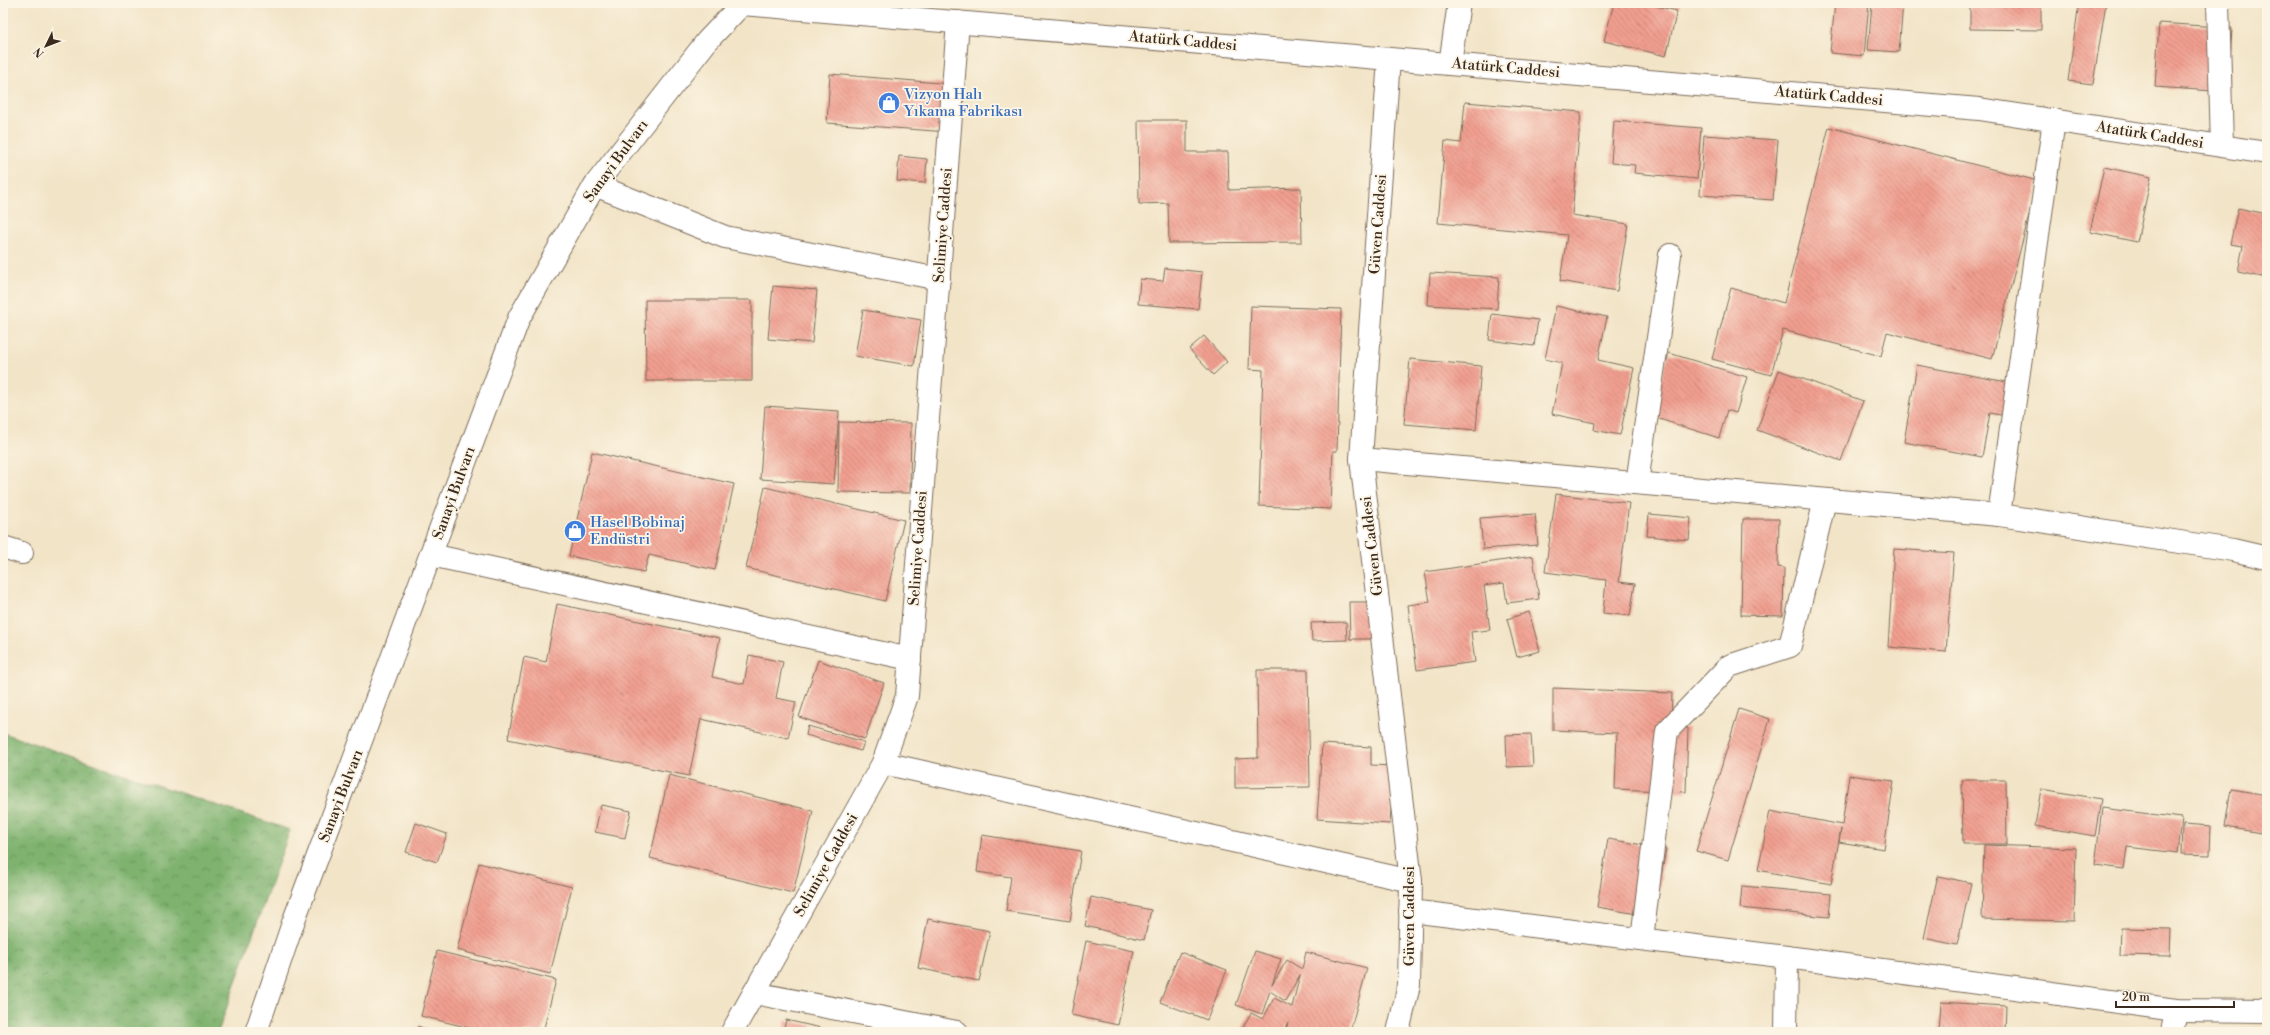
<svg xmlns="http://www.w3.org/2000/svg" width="2270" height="1035" font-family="'Libre Bodoni',serif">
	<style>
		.forest { fill: url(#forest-crowns); stroke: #5c6e46 }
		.building { fill: url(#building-back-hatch) }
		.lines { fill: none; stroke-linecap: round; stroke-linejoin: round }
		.street-casing { stroke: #7b6b59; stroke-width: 24 }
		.secondary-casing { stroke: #7b6b59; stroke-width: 24 }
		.street { stroke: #fff; stroke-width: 22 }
		.secondary { stroke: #fff; stroke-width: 22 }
		.labels { text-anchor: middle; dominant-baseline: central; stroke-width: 3.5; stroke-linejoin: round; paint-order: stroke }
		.street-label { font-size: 15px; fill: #3b2a1e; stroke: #fcf5e5 }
		.shop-label { font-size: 15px; fill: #366cbe; stroke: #fcf5e5; text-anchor: start }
	</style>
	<defs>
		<pattern id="forest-crowns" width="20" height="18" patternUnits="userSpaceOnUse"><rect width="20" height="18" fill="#7eb26e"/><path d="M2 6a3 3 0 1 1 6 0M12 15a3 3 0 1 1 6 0" fill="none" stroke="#68915a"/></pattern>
		<pattern id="building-back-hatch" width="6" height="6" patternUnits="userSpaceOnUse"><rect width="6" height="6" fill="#f19f90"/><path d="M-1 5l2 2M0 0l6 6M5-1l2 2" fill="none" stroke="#c48275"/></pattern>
	</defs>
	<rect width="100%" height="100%" fill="#fcf5e5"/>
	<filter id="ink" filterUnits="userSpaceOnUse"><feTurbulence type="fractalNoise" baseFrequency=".025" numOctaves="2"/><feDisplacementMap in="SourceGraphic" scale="8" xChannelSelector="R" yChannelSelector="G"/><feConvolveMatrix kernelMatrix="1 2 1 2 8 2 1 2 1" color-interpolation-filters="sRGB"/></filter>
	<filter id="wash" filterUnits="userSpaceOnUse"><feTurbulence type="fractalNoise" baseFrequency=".012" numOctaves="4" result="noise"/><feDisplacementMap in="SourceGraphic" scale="16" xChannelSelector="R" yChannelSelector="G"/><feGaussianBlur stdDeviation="0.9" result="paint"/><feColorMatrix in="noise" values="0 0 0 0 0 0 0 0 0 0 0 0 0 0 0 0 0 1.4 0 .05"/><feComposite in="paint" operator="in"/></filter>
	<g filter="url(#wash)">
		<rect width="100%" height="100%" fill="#f2e4c7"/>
		<polygon class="forest" points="3,733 290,830 218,1032 3,1032"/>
		<g id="blocks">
			<g class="building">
				<polygon points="1614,3 1643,3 1677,11 1666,56 1604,41"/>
				<polygon points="1660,3 1680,3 1679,8"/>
				<polygon points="1835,3 1869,3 1864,56 1830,53"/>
				<polygon points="1872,3 1903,3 1899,52 1868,50"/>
				<polygon points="1970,3 2041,3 2041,30 1970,29"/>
				<polygon points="2079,3 2106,3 2093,84 2068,81"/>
				<polygon points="2159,23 2232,28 2228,92 2155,87"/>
				<polygon points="830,74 952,84 948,132 827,123"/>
				<polygon points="1465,102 1581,112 1572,215 1628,224 1617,291 1560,281 1567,235 1438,223 1445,141 1461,143"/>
				<polygon points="1138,120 1187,120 1187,152 1228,152 1229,190 1301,188 1302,242 1169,243 1168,203 1139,204"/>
				<polygon points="1614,121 1701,128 1697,179 1634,173 1635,165 1611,163"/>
				<polygon points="1829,127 2038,181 1992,359 1887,332 1881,356 1783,330 1771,375 1712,359 1731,288 1784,303"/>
				<polygon points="1704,135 1778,140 1773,200 1700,195"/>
				<polygon points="899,156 927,159 925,183 897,181"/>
				<polygon points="2104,167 2151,177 2137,242 2090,232"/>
				<polygon points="2238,208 2267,214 2267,278 2238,272 2243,246 2230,244"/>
				<polygon points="1165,268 1202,272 1198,309 1138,304 1140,279 1163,281"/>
				<polygon points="1430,273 1499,277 1497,309 1428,305"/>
				<polygon points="773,286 817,290 812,343 768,339"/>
				<polygon points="645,300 752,300 752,381 646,381"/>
				<polygon points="1251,306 1341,309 1337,451 1333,451 1331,509 1259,506 1263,370 1249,369"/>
				<polygon points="1556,306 1607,317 1598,360 1634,368 1620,435 1594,430 1595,423 1552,414 1562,363 1545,359"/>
				<polygon points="863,310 921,320 914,366 855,356"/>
				<polygon points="1492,314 1538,320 1534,346 1489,340"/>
				<polygon points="1204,336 1227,362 1213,375 1189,349"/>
				<polygon points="1669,353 1747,377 1736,413 1727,410 1719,438 1650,416"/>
				<polygon points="1410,359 1481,366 1476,430 1404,424"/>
				<polygon points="1917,365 2017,384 2011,417 1990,413 1982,457 1904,442"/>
				<polygon points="1779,370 1863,401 1841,461 1757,430"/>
				<polygon points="765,406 839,411 834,484 760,479"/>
				<polygon points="839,422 911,423 910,493 838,492"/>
				<polygon points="592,452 734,484 715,570 649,555 644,572 569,556"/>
				<polygon points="765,487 904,520 885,601 746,568"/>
				<polygon points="1556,494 1629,503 1619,582 1635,584 1630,616 1603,613 1606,580 1545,572"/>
				<polygon points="1535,514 1538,545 1483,549 1480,518"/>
				<polygon points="1649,514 1691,518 1689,540 1647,536"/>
				<polygon points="1743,519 1779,519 1778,567 1784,568 1783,616 1741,615"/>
				<polygon points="1894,549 1954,553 1946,652 1888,647"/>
				<polygon points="1533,556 1539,599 1507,603 1504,583 1484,586 1490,630 1471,632 1475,662 1417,670 1408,605 1430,602 1425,572"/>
				<polygon points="1349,602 1371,602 1371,639 1350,639"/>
				<polygon points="557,604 720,638 712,677 744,684 749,655 783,662 776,698 796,702 788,738 701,719 689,776 508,739 524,657 546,662"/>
				<polygon points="1529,612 1540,651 1517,657 1507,619"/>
				<polygon points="1346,622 1347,640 1312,641 1311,623"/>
				<polygon points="818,660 884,683 865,739 799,717"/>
				<polygon points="1257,670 1308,670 1310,787 1235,788 1235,759 1258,758"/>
				<polygon points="1553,688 1672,693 1671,727 1688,728 1686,792 1615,789 1617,733 1553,730"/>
				<polygon points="1739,709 1770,719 1728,860 1696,851"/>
				<polygon points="808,726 864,742 861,751 806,735"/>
				<polygon points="1531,734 1533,766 1507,767 1506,735"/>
				<polygon points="1322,744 1371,747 1371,765 1394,766 1390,824 1317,819"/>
				<polygon points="669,775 813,811 793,893 650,858"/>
				<polygon points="1849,775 1894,781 1884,849 1839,842 1841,829 1831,884 1758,870 1770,811 1842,825"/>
				<polygon points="1962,780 2006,780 2007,844 1963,844"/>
				<polygon points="2041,789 2101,799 2095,836 2035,826"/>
				<polygon points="2231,789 2267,795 2267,834 2225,827"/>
				<polygon points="601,805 631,811 625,838 595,832"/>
				<polygon points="2102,808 2182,818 2178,853 2127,847 2124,869 2095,865"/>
				<polygon points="416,823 447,834 437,862 406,852"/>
				<polygon points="2183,824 2211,826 2210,855 2182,854"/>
				<polygon points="982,835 1081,851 1070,921 1006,911 1011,877 977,872"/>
				<polygon points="1608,839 1666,849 1654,917 1597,907"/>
				<polygon points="1984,845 2076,848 2074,921 1982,919"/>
				<polygon points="479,863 572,887 550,974 457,950"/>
				<polygon points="1938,876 1971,883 1957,945 1924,938"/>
				<polygon points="1742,886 1831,894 1829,917 1740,908"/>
				<polygon points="1091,897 1151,910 1144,940 1085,926"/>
				<polygon points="928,919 990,931 979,981 918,968"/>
				<polygon points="2121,928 2171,929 2170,956 2120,955"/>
				<polygon points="1086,941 1134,951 1118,1025 1071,1015"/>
				<polygon points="437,951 556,980 543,1032 486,1032 421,1016"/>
				<polygon points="1255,951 1281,959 1272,985 1287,960 1302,969 1306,952 1367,968 1350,1032 1285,1032 1288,1023 1283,1032 1240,1032 1251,1013 1263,1019 1274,998 1292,1007 1300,975 1285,1001 1270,991 1262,1014 1236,1005"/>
				<polygon points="1180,952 1227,970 1207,1020 1160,1002"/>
				<polygon points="1941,1002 2006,1006 2005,1032 1939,1032"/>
				<polygon points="786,1020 834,1031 834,1032 783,1032"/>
				<polygon points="418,1026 433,1032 416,1032"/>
			</g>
		</g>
	</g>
	<g filter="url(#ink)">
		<use href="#blocks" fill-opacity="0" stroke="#7b6b59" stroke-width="1"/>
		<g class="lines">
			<g class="street-casing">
				<g id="street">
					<polyline points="2218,3 2222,146"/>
					<polyline points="1389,59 1361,459 1411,881 1409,985 1398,1032"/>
					<polyline points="1450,64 1459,3"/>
					<polyline points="595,185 725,237 939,279"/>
					<polyline points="1361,459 1999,515 2233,550 2267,558"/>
					<polyline points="1637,483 1670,255"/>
					<polyline points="1999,515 2054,120"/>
					<polyline points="3,547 22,553"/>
					<polyline points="431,555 910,659"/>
					<polyline points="883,763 1411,881"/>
					<polyline points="1410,911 1787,957 2176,1010 2267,1011"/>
					<polyline points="1642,939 1667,731 1729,666 1790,646 1825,500"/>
					<polyline points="754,993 957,1032"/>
					<polyline points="732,1032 883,763 907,696 958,22"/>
					<polyline points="1786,1032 1787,957"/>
					<polyline points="2172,1032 2176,1010"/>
				</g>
			</g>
			<g class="secondary-casing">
				<g id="secondary">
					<polyline points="742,4 1979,109 2267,153"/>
					<polyline points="256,1032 294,920 519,318 595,185 707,41 743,3"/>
				</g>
			</g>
			<use href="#street" class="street"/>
			<use href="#secondary" class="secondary"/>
		</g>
	</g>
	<defs>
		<g id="shop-disc" transform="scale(1.15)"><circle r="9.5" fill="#3f7fe0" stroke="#fcf5e5"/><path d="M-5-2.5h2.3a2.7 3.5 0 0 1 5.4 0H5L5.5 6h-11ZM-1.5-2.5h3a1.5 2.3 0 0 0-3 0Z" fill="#fff"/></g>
	</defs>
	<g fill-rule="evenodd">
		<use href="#shop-disc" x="889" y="103"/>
		<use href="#shop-disc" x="575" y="531"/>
	</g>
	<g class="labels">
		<g class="street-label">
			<text transform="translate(1183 41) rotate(5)">Atatürk Caddesi</text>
			<text transform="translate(1506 68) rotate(5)">Atatürk Caddesi</text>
			<text transform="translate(1829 96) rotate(5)">Atatürk Caddesi</text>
			<text transform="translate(2150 135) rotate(9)">Atatürk Caddesi</text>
			<text transform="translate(616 161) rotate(-54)">Sanayi Bulvarı</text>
			<text transform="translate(1378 224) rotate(-86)">Güven Caddesi</text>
			<text transform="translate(943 225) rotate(-86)">Selimiye Caddesi</text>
			<text transform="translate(454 493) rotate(-70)">Sanayi Bulvarı</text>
			<text transform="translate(1372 546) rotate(-97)">Güven Caddesi</text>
			<text transform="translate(918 548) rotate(-86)">Selimiye Caddesi</text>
			<text transform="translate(341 796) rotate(-69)">Sanayi Bulvarı</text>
			<text transform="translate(826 865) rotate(-61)">Selimiye Caddesi</text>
			<text transform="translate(1409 916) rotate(-90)">Güven Caddesi</text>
		</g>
		<g class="shop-label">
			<text x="904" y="94">Vizyon Halı<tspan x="904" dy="17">Yıkama Fabrikası</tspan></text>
			<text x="590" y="522">Hasel Bobinaj<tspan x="590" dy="17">Endüstri</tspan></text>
		</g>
	</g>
	<rect width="2270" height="1035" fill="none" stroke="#fcf5e5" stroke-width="16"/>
	<g transform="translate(46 46) rotate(227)" stroke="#fcf5e5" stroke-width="3" paint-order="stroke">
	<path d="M0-3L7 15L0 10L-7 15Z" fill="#3b2a1e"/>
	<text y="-6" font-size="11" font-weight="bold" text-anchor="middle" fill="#3b2a1e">N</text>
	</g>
	<path d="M2116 1001v6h118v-6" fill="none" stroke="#3b2a1e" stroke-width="2"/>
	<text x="2122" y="1001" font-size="12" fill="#3b2a1e" stroke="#fcf5e5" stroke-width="3" paint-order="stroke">20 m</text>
</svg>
